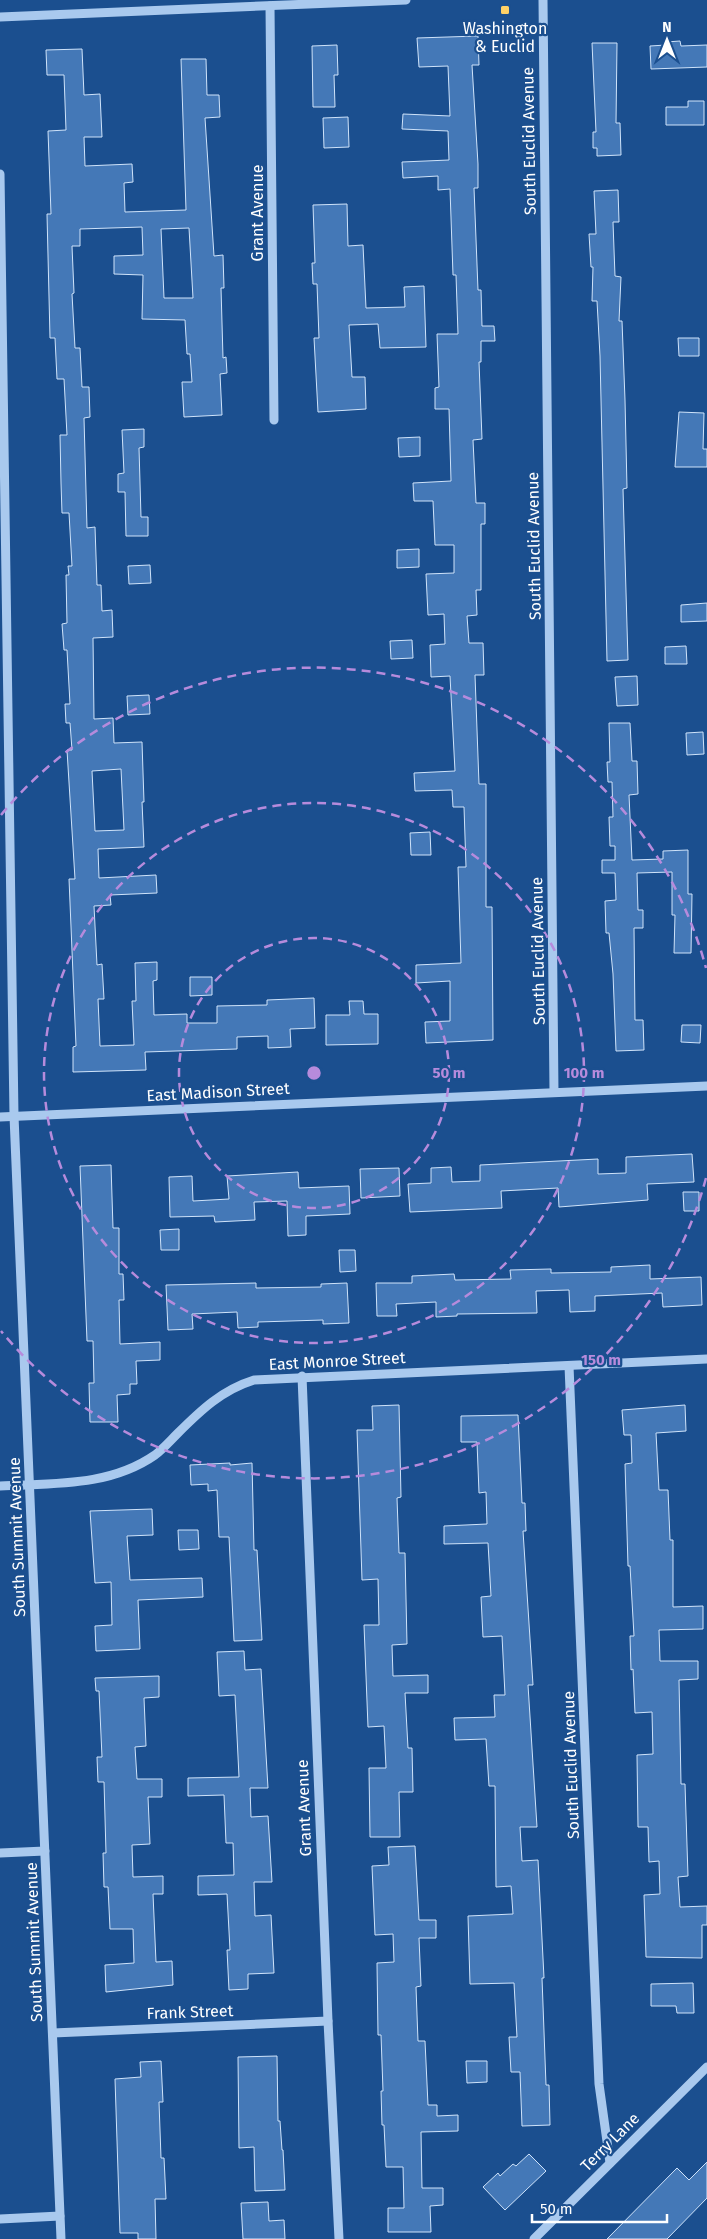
<svg xmlns="http://www.w3.org/2000/svg" width="707" height="2239" font-family="'Fira Sans',sans-serif">
	<style>
		.building { fill: #4478b7; stroke: #cfe3fa; fill-rule: evenodd }
		.lines { fill: none; stroke-linecap: round; stroke-linejoin: round }
		.minor { stroke: #a9c9ee; stroke-width: 9 }
		.ring { fill: none; stroke: #b68bdc; stroke-width: 2.5; stroke-dasharray: 9 6 }
		.poi-dot { fill: #ffd166; stroke: #1b4f8f; stroke-width: 2 }
		.labels { text-anchor: middle; dominant-baseline: central; stroke-width: 4.5; stroke-linejoin: round; paint-order: stroke }
		.poi-label { font-size: 16px; fill: #fff; stroke: #1b4f8f }
		.street-label { font-size: 16px; fill: #fff; stroke: #1b4f8f }
		.centre { fill: #b68bdc; stroke: #1b4f8f; stroke-width: 2.5 }
		.ring-label { font-size: 15px; text-anchor: middle; font-weight: bold; fill: #b68bdc; stroke: #1b4f8f; stroke-width: 4.5; stroke-linejoin: round; paint-order: stroke }
	</style>
	<rect width="100%" height="100%" fill="#1b4f8f"/>
	<g class="building">
		<polygon points="478,36 479,65 472,65 478,164 478,188 474,188 478,290 481,290 482,326 494,326 495,341 481,341 481,362 479,362 482,439 473,440 476,503 485,503 485,524 481,524 481,590 476,590 477,615 467,616 469,643 483,643 484,675 475,675 479,784 486,784 486,907 492,907 493,1040 426,1043 425,1022 450,1021 450,981 416,983 416,965 461,963 458,867 466,867 464,807 453,807 452,790 415,791 414,773 455,771 450,676 431,677 430,645 445,644 444,614 428,615 426,574 454,573 454,545 435,545 433,501 414,501 413,483 451,481 449,409 435,409 435,388 439,387 437,334 458,334 456,275 453,275 450,189 438,190 438,176 403,178 402,162 449,160 448,131 402,129 403,114 450,116 448,66 419,67 417,38"/>
		<polygon points="680,41 681,46 707,45 707,67 651,69 650,46 666,45 666,42"/>
		<polygon points="592,43 617,43 616,123 620,123 621,155 597,156 597,148 593,148 593,132 596,132"/>
		<polygon points="337,45 338,75 334,75 335,107 313,107 312,46"/>
		<path d="M 82,49 L 84,95 L 100,94 L 102,137 L 84,137 L 85,166 L 132,164 L 133,182 L 124,183 L 125,212 L 186,210 L 181,59 L 206,59 L 207,95 L 219,95 L 220,117 L 205,118 L 214,256 L 223,255 L 224,288 L 221,288 L 223,358 L 226,357 L 227,373 L 220,374 L 222,415 L 184,417 L 182,382 L 192,382 L 190,354 L 187,354 L 185,320 L 142,319 L 143,275 L 114,274 L 114,256 L 143,255 L 142,227 L 80,229 L 80,246 L 72,246 L 74,293 L 72,294 L 75,348 L 80,348 L 82,387 L 89,387 L 90,417 L 84,418 L 87,528 L 95,527 L 97,585 L 101,585 L 102,611 L 112,610 L 113,637 L 93,638 L 94,719 L 113,718 L 114,743 L 142,742 L 144,802 L 142,802 L 144,847 L 98,849 L 99,878 L 156,875 L 157,893 L 110,895 L 111,905 L 94,906 L 97,965 L 102,964 L 104,999 L 98,999 L 100,1046 L 134,1045 L 132,1001 L 136,1001 L 135,963 L 157,962 L 157,980 L 153,981 L 154,1015 L 187,1014 L 187,1023 L 217,1023 L 217,1006 L 267,1005 L 267,1000 L 314,998 L 315,1028 L 290,1029 L 291,1047 L 268,1048 L 268,1036 L 237,1037 L 237,1049 L 145,1052 L 146,1070 L 73,1072 L 73,1047 L 76,1046 L 69,879 L 75,879 L 67,750 L 72,750 L 70,723 L 66,723 L 65,704 L 70,704 L 67,650 L 64,650 L 62,624 L 67,623 L 66,575 L 69,575 L 68,566 L 72,566 L 69,513 L 62,513 L 61,483 L 60,435 L 67,435 L 64,379 L 57,379 L 55,338 L 50,338 L 47,214 L 51,214 L 48,131 L 66,130 L 64,75 L 47,75 L 46,50 ZM 189,228 L 193,298 L 164,298 L 161,229 ZM 121,769 L 124,830 L 95,831 L 92,771 Z"/>
		<polygon points="688,101 704,101 704,125 666,125 666,107 688,107"/>
		<polygon points="348,117 349,147 324,148 323,118"/>
		<polygon points="618,190 619,222 613,222 615,276 621,277 619,321 622,321 625,400 627,488 623,489 628,660 607,661 600,356 597,301 592,301 593,267 591,267 589,234 596,234 594,191"/>
		<polygon points="347,204 348,246 363,245 366,308 405,307 404,287 424,286 426,347 380,348 378,324 349,325 352,377 365,377 366,409 318,412 314,338 319,338 317,284 313,284 312,263 315,263 313,205"/>
		<polygon points="678,338 699,338 699,356 679,356"/>
		<polygon points="679,412 704,413 703,449 707,449 707,467 675,467"/>
		<polygon points="144,429 144,447 139,448 141,517 148,517 148,536 126,536 125,492 118,492 118,474 124,473 122,430"/>
		<polygon points="420,437 420,456 399,457 398,438"/>
		<polygon points="419,549 419,567 397,568 397,550"/>
		<polygon points="150,565 151,583 129,584 128,566"/>
		<polygon points="707,603 707,621 681,622 681,605"/>
		<polygon points="412,640 413,658 391,659 390,641"/>
		<polygon points="686,646 687,664 665,664 665,647"/>
		<polygon points="637,676 638,705 617,706 615,677"/>
		<polygon points="149,695 150,714 128,715 127,696"/>
		<polygon points="609,723 630,723 632,761 637,761 638,794 629,795 632,860 663,859 663,851 688,850 688,894 692,894 691,953 674,953 675,915 672,915 672,872 637,873 638,910 643,910 643,928 634,928 635,1020 643,1020 644,1050 616,1051 613,974 609,933 606,933 605,901 616,900 615,873 602,873 602,860 615,860 615,846 610,846 609,817 613,817 612,782 608,782 607,762 610,762"/>
		<polygon points="703,732 704,754 687,755 686,733"/>
		<polygon points="430,832 431,855 411,855 410,833"/>
		<polygon points="190,977 212,977 212,995 190,996"/>
		<polygon points="349,1001 363,1001 364,1014 378,1014 378,1044 326,1045 326,1015 350,1015"/>
		<polygon points="682,1025 701,1025 700,1043 681,1042"/>
		<polygon points="692,1154 694,1182 647,1184 648,1200 559,1207 558,1188 501,1191 502,1208 410,1212 408,1184 431,1183 431,1168 451,1167 452,1182 480,1181 480,1165 598,1159 598,1174 626,1173 626,1157"/>
		<polygon points="111,1165 113,1228 119,1228 119,1274 123,1274 124,1300 119,1300 120,1344 160,1342 160,1360 136,1361 137,1384 130,1384 130,1394 117,1395 118,1422 90,1422 89,1383 94,1383 93,1341 87,1341 80,1166"/>
		<polygon points="399,1168 400,1196 361,1198 360,1169"/>
		<polygon points="298,1172 299,1188 349,1186 350,1214 306,1216 306,1235 288,1236 287,1201 254,1202 255,1220 215,1222 214,1216 170,1217 169,1177 192,1176 193,1201 229,1199 227,1176"/>
		<polygon points="683,1192 699,1192 699,1211 684,1211"/>
		<polygon points="179,1229 179,1250 161,1250 160,1230"/>
		<polygon points="339,1250 355,1250 356,1271 340,1272"/>
		<polygon points="650,1265 650,1279 701,1277 702,1305 663,1307 662,1293 595,1296 595,1311 570,1312 569,1290 536,1291 537,1313 457,1314 457,1316 436,1317 436,1302 396,1304 397,1316 377,1316 376,1283 412,1283 412,1276 454,1274 455,1280 511,1279 510,1270 551,1269 551,1273 611,1272 611,1267"/>
		<polygon points="256,1283 256,1288 321,1287 321,1284 347,1283 349,1323 323,1324 323,1320 258,1322 258,1327 238,1328 237,1312 192,1314 193,1329 168,1330 166,1285"/>
		<polygon points="399,1405 401,1497 397,1498 399,1553 405,1553 407,1644 392,1645 393,1676 428,1675 428,1693 405,1693 408,1748 412,1748 413,1792 399,1792 400,1837 370,1837 369,1768 386,1768 384,1726 368,1727 364,1625 379,1625 378,1579 362,1580 357,1430 373,1430 372,1406"/>
		<polygon points="685,1405 686,1431 656,1433 659,1490 668,1490 670,1540 673,1540 673,1607 703,1606 703,1629 659,1630 660,1661 698,1661 698,1679 679,1680 681,1784 685,1784 688,1876 678,1877 680,1907 707,1906 707,1925 702,1925 702,1958 646,1957 644,1895 660,1894 659,1861 649,1862 648,1827 638,1827 637,1755 653,1754 652,1712 635,1713 633,1669 631,1670 630,1636 634,1636 630,1566 628,1566 625,1464 632,1463 631,1435 624,1435 622,1410"/>
		<polygon points="518,1415 522,1503 525,1503 526,1531 523,1531 533,1685 528,1685 537,1827 520,1827 522,1861 538,1860 544,1978 542,1978 546,2085 549,2085 550,2125 522,2126 520,2072 511,2072 509,2037 517,2037 514,1983 470,1984 468,1916 513,1914 511,1886 496,1887 495,1786 489,1786 486,1739 455,1740 454,1718 495,1717 494,1695 505,1695 502,1636 483,1637 481,1597 491,1596 488,1543 444,1544 444,1526 487,1524 486,1492 479,1493 477,1442 461,1442 461,1416"/>
		<polygon points="230,1463 230,1465 252,1463 254,1550 257,1550 262,1640 234,1641 229,1537 219,1537 217,1490 208,1491 208,1484 191,1485 190,1465"/>
		<polygon points="152,1509 153,1535 127,1536 130,1580 202,1578 203,1597 138,1600 140,1649 96,1651 95,1626 112,1625 111,1582 95,1583 90,1511"/>
		<polygon points="178,1530 198,1530 199,1549 179,1550"/>
		<polygon points="244,1651 245,1670 261,1669 268,1788 250,1788 251,1817 268,1816 272,1882 254,1882 255,1916 271,1915 274,1973 248,1974 248,1989 229,1990 227,1950 230,1950 227,1894 198,1895 198,1876 234,1875 233,1843 226,1843 224,1795 188,1796 188,1778 239,1777 235,1695 219,1696 217,1652"/>
		<polygon points="159,1676 159,1697 144,1698 146,1746 135,1747 137,1779 162,1779 162,1797 148,1797 150,1844 132,1845 133,1877 163,1876 163,1894 153,1894 156,1962 172,1961 173,1985 106,1992 105,1965 134,1963 133,1929 110,1929 108,1887 104,1887 103,1853 106,1853 104,1782 98,1782 97,1757 102,1757 99,1691 96,1691 95,1678"/>
		<polygon points="415,1846 419,1920 436,1920 436,1938 419,1938 421,1986 416,1987 418,2041 425,2041 428,2105 437,2105 437,2116 458,2115 458,2131 421,2132 422,2188 443,2188 443,2205 430,2206 431,2232 388,2232 388,2208 404,2208 403,2167 386,2167 384,2125 382,2125 381,2091 383,2091 381,2035 378,2035 377,1963 394,1962 393,1934 375,1935 372,1866 389,1865 388,1847"/>
		<polygon points="693,1983 694,2013 677,2013 676,2006 651,2006 651,1984"/>
		<polygon points="277,2056 278,2121 280,2121 282,2150 283,2150 285,2190 255,2191 254,2147 239,2148 238,2057"/>
		<polygon points="161,2061 163,2102 159,2102 161,2158 164,2158 166,2199 155,2199 156,2239 138,2239 138,2233 120,2233 115,2079 141,2077 140,2062"/>
		<polygon points="466,2061 487,2061 487,2082 467,2083"/>
		<polygon points="529,2154 546,2171 505,2210 483,2187 498,2173 500,2176 513,2164 516,2166"/>
		<polygon points="707,2162 707,2198 667,2239 607,2239 677,2168 689,2180"/>
		<polygon points="268,2202 269,2221 284,2220 285,2239 243,2239 241,2203"/>
	</g>
	<g class="lines">
		<g class="minor">
			<polyline points="543,0 554,1092"/>
			<polyline points="270,6 274,420"/>
			<polyline points="0,17 406,0"/>
			<polyline points="0,174 14,1116 61,2239"/>
			<polyline points="0,1117 707,1086"/>
			<polyline points="569,1366 599,2084 610,2163"/>
			<polyline points="302,1376 328,2021 339,2239"/>
			<path d="M 0,1486 C 53,1483 109,1487 155,1455 C 163,1449 170,1441 177,1434 C 201,1410 222,1390 254,1380 L 707,1359"/>
			<polyline points="0,1853 45,1851"/>
			<polyline points="53,2033 328,2021"/>
			<polyline points="0,2219 60,2216"/>
			<polyline points="534,2239 707,2067"/>
		</g>
	</g>
	<g class="ring">
		<circle cx="314" cy="1073" r="135"/>
		<circle cx="314" cy="1073" r="270"/>
		<path d="M706 1178A406 406 0 0 1 1 1331M1 815A406 406 0 0 1 706 968"/>
	</g>
	<rect class="poi-dot" x="500" y="5" width="10" height="10" rx="2.5"/>
	<g class="labels">
		<g class="poi-label">
			<text x="505" y="28">Washington<tspan x="505" dy="18">&amp; Euclid</tspan></text>
		</g>
		<g class="street-label">
			<text transform="translate(529 141) rotate(-91)">South Euclid Avenue</text>
			<text transform="translate(257 213) rotate(-90)">Grant Avenue</text>
			<text transform="translate(534 546) rotate(-91)">South Euclid Avenue</text>
			<text transform="translate(538 951) rotate(-91)">South Euclid Avenue</text>
			<text transform="translate(218 1092) rotate(-3)">East Madison Street</text>
			<text transform="translate(337 1361) rotate(-3)">East Monroe Street</text>
			<text transform="translate(17 1537) rotate(-92)">South Summit Avenue</text>
			<text transform="translate(571 1765) rotate(-92)">South Euclid Avenue</text>
			<text transform="translate(304 1808) rotate(-92)">Grant Avenue</text>
			<text transform="translate(34 1942) rotate(-92)">South Summit Avenue</text>
			<text transform="translate(190 2012) rotate(-2)">Frank Street</text>
			<text transform="translate(610 2142) rotate(-45)">Terry Lane</text>
		</g>
	</g>
	<circle cx="314" cy="1073" r="8" class="centre"/>
	<g class="ring-label">
		<text x="449" y="1078">50 m</text>
		<text x="584" y="1078">100 m</text>
		<text x="601" y="1365">150 m</text>
	</g>
	<g transform="translate(667 40)" stroke="#1b4f8f" stroke-width="4" paint-order="stroke">
	<path d="M0-4L9 19L0 12L-9 19Z" fill="#ffffff"/>
	<text y="-8" font-size="14" font-weight="bold" text-anchor="middle" fill="#ffffff">N</text>
	</g>
	<path d="M532 2214v8h135v-8" fill="none" stroke="#ffffff" stroke-width="2.5"/>
	<text x="540" y="2214" font-size="15" fill="#ffffff" stroke="#1b4f8f" stroke-width="4" paint-order="stroke">50 m</text>
</svg>
